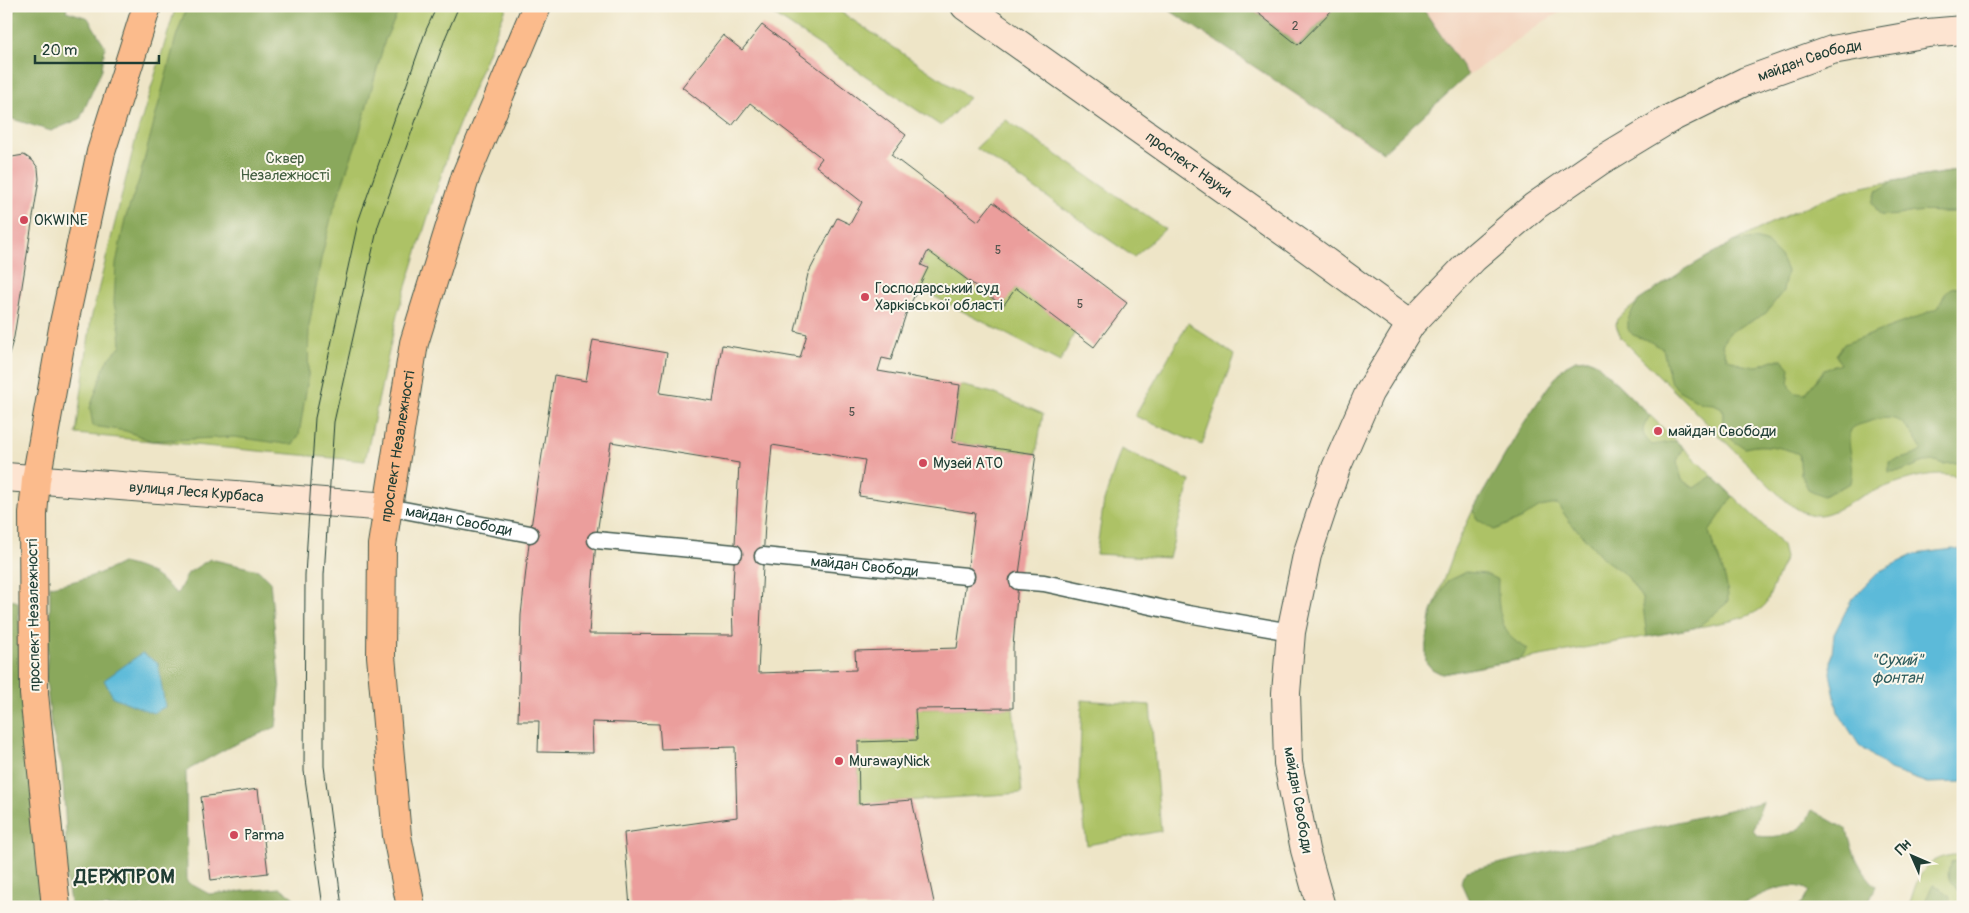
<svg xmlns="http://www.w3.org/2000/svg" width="1969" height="913" font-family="Pangolin,sans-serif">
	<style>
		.built { fill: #f3d4bf }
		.green { fill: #adc266; stroke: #66804d }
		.forest { fill: #8aa85b; stroke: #547248 }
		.water { fill: #5bbad9; stroke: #3d7c86 }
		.building { fill: #eb9e9c; fill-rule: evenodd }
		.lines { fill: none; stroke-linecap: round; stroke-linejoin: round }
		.lane-casing { stroke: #3e564a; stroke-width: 19 }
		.secondary-casing { stroke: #3e564a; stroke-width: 30 }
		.primary-casing { stroke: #3e564a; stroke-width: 30 }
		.lane { stroke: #fff; stroke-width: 16 }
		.secondary { stroke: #fde4d1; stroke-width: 28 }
		.primary { stroke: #fbbb8c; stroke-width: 28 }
		.tram { stroke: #1f3d34; stroke-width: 1 }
		.poi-dot { fill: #d1495b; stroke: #fbf7ec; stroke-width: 2 }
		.labels { text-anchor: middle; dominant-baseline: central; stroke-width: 4; stroke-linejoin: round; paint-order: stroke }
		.number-label { font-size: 12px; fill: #52554e }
		.street-label { font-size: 15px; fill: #1f3d34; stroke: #fbf7ec }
		.park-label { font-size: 15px; fill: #425e40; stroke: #fbf7ec }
		.poi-label { font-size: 15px; fill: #1f3d34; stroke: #fbf7ec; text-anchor: start }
		.water-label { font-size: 16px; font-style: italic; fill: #2e5c5d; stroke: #fbf7ec }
		.district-label { font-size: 20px; font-weight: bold; letter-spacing: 1px; fill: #1f3d34; stroke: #fbf7ec }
	</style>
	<rect width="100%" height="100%" fill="#fbf7ec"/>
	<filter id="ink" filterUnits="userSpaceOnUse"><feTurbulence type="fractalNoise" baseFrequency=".02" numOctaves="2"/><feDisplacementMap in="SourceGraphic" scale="10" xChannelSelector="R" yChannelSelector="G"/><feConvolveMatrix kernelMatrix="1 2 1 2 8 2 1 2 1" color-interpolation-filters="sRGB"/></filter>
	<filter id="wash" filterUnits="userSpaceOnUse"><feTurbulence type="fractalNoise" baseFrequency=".0096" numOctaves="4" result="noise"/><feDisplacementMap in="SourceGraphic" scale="20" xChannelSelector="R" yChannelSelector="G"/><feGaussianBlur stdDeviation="1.12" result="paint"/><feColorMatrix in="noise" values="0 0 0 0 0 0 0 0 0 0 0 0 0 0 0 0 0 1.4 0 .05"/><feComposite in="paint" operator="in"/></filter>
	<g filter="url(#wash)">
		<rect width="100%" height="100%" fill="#eee5c7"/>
		<polygon class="built" points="1162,6 1571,6 1541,23 1436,99 1376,149"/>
		<g class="green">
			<polygon points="176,6 507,6 451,144 397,315 365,461 76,434 91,319 136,138"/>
			<polygon points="761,6 832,6 969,98 941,126"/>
			<polygon points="1006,120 1165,229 1134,257 976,148"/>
			<path d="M 1963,170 L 1963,476 C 1955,476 1947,474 1940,474 C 1917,474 1890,485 1869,493 C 1854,499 1832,516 1816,515 C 1799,514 1786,501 1774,490 L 1621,338 L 1616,325 L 1617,319 C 1663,280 1715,251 1769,224 C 1795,212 1822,198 1850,190 C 1887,181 1925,176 1963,170 Z"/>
			<polygon points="928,251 1002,306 1016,288 1075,332 1060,362 918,288 928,268 921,265"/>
			<polygon points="1188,323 1234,355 1202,445 1135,416"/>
			<path d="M 1587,359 L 1595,362 L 1775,537 L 1782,546 L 1785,558 L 1766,604 C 1757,614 1744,617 1731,621 L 1442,674 L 1432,669 L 1426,662 L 1426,644 L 1432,612 L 1454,550 L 1473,510 L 1522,426 L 1548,387 L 1565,366 L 1576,360 Z"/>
			<polygon points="960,385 993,393 1043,414 1036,454 952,442"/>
			<polygon points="1121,449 1190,481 1169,558 1096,554 1104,501"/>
			<polygon points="1082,700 1150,705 1161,831 1087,845 1079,784"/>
			<polygon points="1013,708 1022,793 859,804 858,742 917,740 915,709"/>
			<path d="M 1963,854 L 1963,907 L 1909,907 C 1918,873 1925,856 1963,854 Z"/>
		</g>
		<g class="forest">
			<polygon points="15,6 68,6 66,11 88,18 105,46 102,69 80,119 51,131 6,117 6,22 15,11"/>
			<polygon points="187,6 401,6 385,40 358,138 332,214 321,259 309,326 308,378 299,435 293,445 234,437 152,441 126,431 93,426 90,408 106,362 121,346 120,330 114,304 116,264 125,219 139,180 176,37"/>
			<polygon points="1163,6 1249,6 1298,45 1336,6 1421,6 1468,75 1383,152"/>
			<path d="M 1963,170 L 1963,211 C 1947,214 1931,210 1915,212 C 1901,214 1895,217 1880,215 L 1872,202 L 1877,191 L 1894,181 Z"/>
			<path d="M 1754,239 L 1766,242 L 1780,256 L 1787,271 L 1783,291 L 1766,313 L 1728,333 L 1722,345 L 1727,358 L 1742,365 L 1758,366 L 1773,360 L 1783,360 L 1790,368 L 1788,383 L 1795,393 L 1805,394 L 1824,370 L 1840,364 L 1836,355 L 1844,344 L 1915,318 L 1939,307 C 1946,292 1945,287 1963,286 L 1963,368 L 1955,379 L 1955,390 L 1963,407 L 1963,462 L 1943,464 L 1935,461 L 1924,462 L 1902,471 L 1889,472 L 1889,462 C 1900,458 1913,458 1922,450 C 1907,425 1900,411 1868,422 C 1863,424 1854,425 1851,430 C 1846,439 1852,454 1852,464 C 1853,471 1852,477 1851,483 L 1823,496 L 1808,489 L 1801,474 L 1799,454 C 1782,447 1763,443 1745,448 C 1735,442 1725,437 1723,425 C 1722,419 1724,414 1722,408 L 1714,404 L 1702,403 L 1678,390 L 1670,380 L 1663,349 L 1647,340 L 1633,335 L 1628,329 L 1628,319 L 1638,301 L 1686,269 L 1733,242 Z"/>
			<path d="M 1587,359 L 1595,362 L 1650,416 C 1641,430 1640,433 1652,445 L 1676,441 L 1683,449 L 1677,461 L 1682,480 L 1694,488 L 1712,476 L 1733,496 L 1709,532 C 1716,556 1729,577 1728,602 L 1698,627 L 1647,637 L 1642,598 L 1627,576 L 1604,559 L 1570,522 L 1557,504 L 1540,507 L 1521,519 L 1494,530 L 1477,519 L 1473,510 L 1522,426 L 1548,387 L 1565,366 L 1576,360 Z"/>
			<path d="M 210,559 L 258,570 L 270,581 L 280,690 L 276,727 L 231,746 L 186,771 L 187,882 L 209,894 L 281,888 L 294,898 L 293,907 L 71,907 L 64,866 L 66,830 L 62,768 L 51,726 L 46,677 L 50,617 L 50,586 C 76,582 99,575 122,563 C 149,569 156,575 177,594 L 188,573 Z"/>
			<path d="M 1466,572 L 1486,574 L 1498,580 C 1497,599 1499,627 1514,640 C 1518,644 1523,646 1528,649 L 1521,659 L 1442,674 L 1432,669 L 1426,662 L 1426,644 L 1432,612 L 1447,581 Z"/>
			<polygon points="6,598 18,602 22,671 47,907 6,907"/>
			<path d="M 1763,802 L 1753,829 L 1757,836 C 1772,838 1793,836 1804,824 C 1807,820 1810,814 1812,810 L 1847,830 C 1853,854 1859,869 1876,886 L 1866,907 L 1797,907 L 1803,902 L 1809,891 C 1791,877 1755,897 1738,907 L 1472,907 L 1461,883 L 1463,875 L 1467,871 Z"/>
			<path d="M 1963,858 L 1963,895 C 1951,882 1944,880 1951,862 Z"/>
			<polygon points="1933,885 1941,888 1950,897 1949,907 1922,907"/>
		</g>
		<g class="water">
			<polygon points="1953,549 1963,551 1963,782 1927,783 1890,770 1859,745 1838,712 1830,673 1834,634 1852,599 1880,571 1915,554"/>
			<polygon points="142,653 158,663 165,707 153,713 113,697 104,680"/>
		</g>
		<g id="blocks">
			<g class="building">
				<polygon points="1249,6 1336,6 1298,45"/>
				<path d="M 762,25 L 906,135 L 891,155 L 978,221 L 993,202 L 1127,303 L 1094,347 L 1016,288 L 1003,306 L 928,251 L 921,265 L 928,268 L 907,311 L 891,360 L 882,358 L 878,371 L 960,385 L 952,442 L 1036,454 L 1018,581 L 1013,647 L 1013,708 L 915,709 L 917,740 L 858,742 L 859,804 L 912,800 L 935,907 L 630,907 L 624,833 L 737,817 L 735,747 L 661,749 L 659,724 L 592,722 L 593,753 L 538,752 L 539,721 L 518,721 L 521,615 L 530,534 L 554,375 L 586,381 L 593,340 L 667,353 L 660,393 L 713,401 L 722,345 L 800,358 L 807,334 L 795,331 L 808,274 L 837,218 L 850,224 L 862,202 L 816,166 L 822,158 L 750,103 L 732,126 L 682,87 L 723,35 L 742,50 ZM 611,442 L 739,463 L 732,605 L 733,635 L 589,634 L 596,540 ZM 772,445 L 865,460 L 859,496 L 975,513 L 957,648 L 855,651 L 856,670 L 758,673 L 765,522 Z"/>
				<polygon points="24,155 33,161 38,168 39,179 14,337 7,361 6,162 12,157"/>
				<polygon points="258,789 268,873 211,880 201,797"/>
			</g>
		</g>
	</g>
	<g filter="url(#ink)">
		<use href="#blocks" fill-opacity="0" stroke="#3e564a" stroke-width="1"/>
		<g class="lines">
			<g class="lane-casing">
				<g id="lane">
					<path id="s1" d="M 388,507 L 530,534"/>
					<polyline points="596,540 734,553"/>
					<path id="s2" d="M 763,556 L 966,576"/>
					<polyline points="1018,581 1044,583 1188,614 1291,632"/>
				</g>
			</g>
			<g class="secondary-casing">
				<g id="secondary">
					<path id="s3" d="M 965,6 L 1304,246 L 1411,324"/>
					<path id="s4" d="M 6,477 L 388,507"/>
					<path id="s5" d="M 1321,907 L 1305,850 L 1288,763 L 1286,693 L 1291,632 L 1307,555 L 1336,468 L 1369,393 L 1411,324 L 1474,258 L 1535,206 L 1600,161 L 1671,118 L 1746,81 L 1832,50 L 1928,33 L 1963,30"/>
				</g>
			</g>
			<g class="primary-casing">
				<g id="primary">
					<polyline points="56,907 34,694 33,514 36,480 64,323 101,152 147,6"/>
					<path id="s6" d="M 411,907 L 397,836 L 381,656 L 382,545 L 414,343 L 466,175 L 537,6"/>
				</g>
			</g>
			<use href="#lane" class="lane"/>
			<use href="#secondary" class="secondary"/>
			<use href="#primary" class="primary"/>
			<g class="tram">
				<polyline points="323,907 304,771 305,575 315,418 358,222 426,30 437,6"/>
				<polyline points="342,907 324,766 324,575 334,422 378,226 446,36 459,6"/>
			</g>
		</g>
	</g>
	<g class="poi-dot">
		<circle cx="24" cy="220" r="5"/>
		<circle cx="865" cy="297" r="5"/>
		<circle cx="1658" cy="431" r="5"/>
		<circle cx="923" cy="463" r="5"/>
		<circle cx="839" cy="761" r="5"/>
		<circle cx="234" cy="835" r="5"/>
	</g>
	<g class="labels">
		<g class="number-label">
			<text x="1295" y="26">2</text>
			<text x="998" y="250">5</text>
			<text x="1080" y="304">5</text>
			<text x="852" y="412">5</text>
		</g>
		<g class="street-label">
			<text stroke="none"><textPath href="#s5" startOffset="1096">майдан Свободи</textPath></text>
			<text stroke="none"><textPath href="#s3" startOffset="274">проспект Науки</textPath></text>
			<text stroke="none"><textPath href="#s6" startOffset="464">проспект Незалежності</textPath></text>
			<text stroke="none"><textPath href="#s4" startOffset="191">вулиця Леся Курбаса</textPath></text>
			<text stroke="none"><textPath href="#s1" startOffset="72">майдан Свободи</textPath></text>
			<text stroke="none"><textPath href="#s2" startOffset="102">майдан Свободи</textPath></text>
			<text transform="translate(34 615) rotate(-91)">проспект Незалежності</text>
			<text transform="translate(1298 800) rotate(80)">майдан Свободи</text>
		</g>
		<g class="park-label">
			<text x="285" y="158">Сквер<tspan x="285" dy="17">Незалежності</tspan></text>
		</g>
		<g class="poi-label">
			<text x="34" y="220">OKWINE</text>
			<text x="875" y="288">Господарський суд<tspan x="875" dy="17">Харківської області</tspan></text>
			<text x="1668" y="431">майдан Свободи</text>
			<text x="933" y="463">Музей АТО</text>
			<text x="849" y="761">MurawayNick</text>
			<text x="244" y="835">Parma</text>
		</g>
		<g class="water-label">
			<text x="1897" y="660">"Сухий"<tspan x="1897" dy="18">фонтан</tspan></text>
		</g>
		<g class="district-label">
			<text x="125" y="876">ДЕРЖПРОМ</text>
		</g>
	</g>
	<rect width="1969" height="913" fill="none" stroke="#fbf7ec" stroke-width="25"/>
	<g transform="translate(1912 856) rotate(315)" stroke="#fbf7ec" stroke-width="4" paint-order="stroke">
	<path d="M0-4L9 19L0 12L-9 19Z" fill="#1f3d34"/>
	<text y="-8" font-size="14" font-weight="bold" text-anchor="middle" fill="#1f3d34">Пн</text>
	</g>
	<path d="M35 55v8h124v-8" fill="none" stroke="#1f3d34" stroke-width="2.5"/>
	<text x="42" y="55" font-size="15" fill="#1f3d34" stroke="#fbf7ec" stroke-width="4" paint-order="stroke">20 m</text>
</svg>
